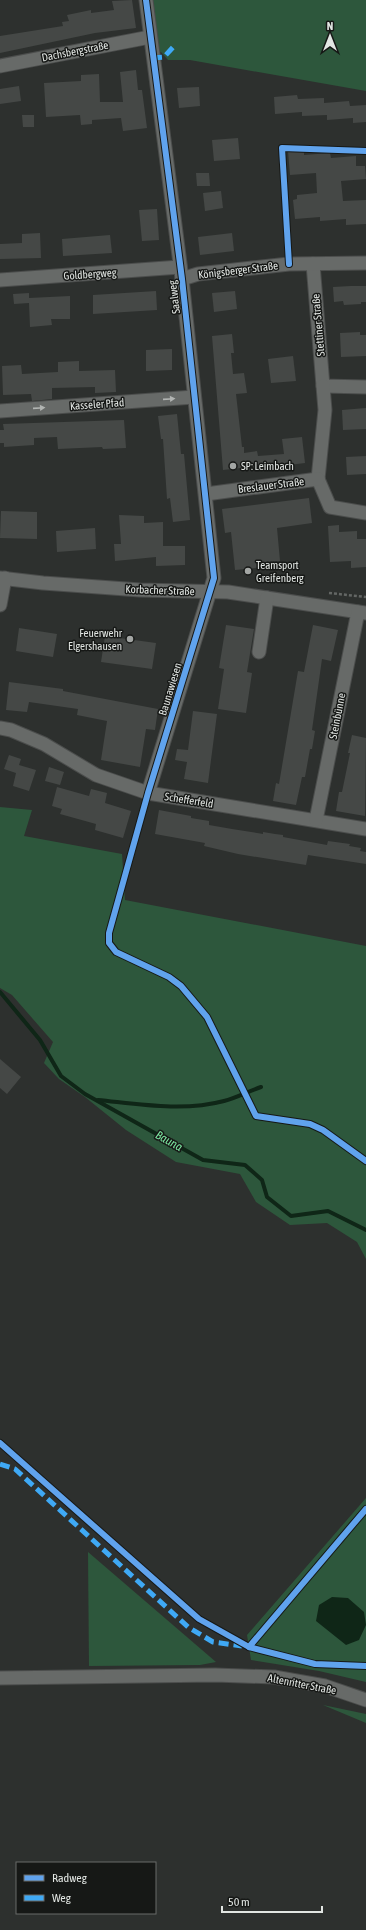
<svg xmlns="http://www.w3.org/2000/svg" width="366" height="1930" font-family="'Asap Condensed',sans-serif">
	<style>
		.green { fill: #2d573c }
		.water { fill: #0f2617 }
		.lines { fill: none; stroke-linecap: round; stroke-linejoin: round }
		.stream { stroke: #0f2617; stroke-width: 4 }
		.building { fill: #454846 }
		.minor-casing { stroke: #4b4d4c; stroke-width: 15 }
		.path { stroke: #636664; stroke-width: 2.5; stroke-dasharray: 3 2; stroke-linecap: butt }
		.minor { stroke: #676a68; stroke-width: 13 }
		.quiet { stroke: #3fa9f5; stroke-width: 5; stroke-dasharray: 10 5; stroke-linecap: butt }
		.cycleway-casing { stroke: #161816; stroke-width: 8 }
		.cycleway { stroke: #60a3ed; stroke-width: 6 }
		.oneway { fill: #b1b4b2 }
		.poi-dot { fill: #a3a6a4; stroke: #161816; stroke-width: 1.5 }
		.labels { text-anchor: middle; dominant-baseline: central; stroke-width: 3; stroke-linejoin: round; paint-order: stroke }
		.street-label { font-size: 11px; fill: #e2e6e3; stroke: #161816 }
		.poi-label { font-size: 11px; fill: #e2e6e3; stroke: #161816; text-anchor: start }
		.water-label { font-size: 12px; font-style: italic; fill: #7ce7a1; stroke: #161816 }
	</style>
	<rect width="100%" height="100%" fill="#2d302e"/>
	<g class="green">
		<polygon points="151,0 366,0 366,91 190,60 168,60 161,52 157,51"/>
		<polygon points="0,807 32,810 24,836 122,854 125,900 366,946 366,1259 357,1242 327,1223 290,1225 256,1202 240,1174 176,1162 126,1130 85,1097 59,1079 44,1063 53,1042 12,995 0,988"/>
		<polygon points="366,1498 366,1682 319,1671 251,1660 247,1635"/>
		<polygon points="88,1552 216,1662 200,1665 89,1666"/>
		<polygon points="323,1705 366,1714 366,1723"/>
	</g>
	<polygon class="water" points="332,1597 348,1598 364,1612 366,1625 359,1640 346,1645 316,1621 319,1605"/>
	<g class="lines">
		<g class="stream">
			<polyline points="0,992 40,1040 61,1076 85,1094 203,1160 245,1165 262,1180 267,1197 291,1216 328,1211 366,1230"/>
			<path d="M 98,1100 C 138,1104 183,1112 224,1101 C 236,1098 249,1091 261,1087"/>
		</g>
	</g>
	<g class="building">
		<polygon points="132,0 136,28 95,33 0,53 0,36 63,26 62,22 69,21 67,15 91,10 91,13 114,10 112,1"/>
		<polygon points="136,70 138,90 142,90 147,128 123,131 121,118 92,120 92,124 81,125 80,115 46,117 44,83 81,81 81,75 99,74 100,102 123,102 120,72"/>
		<polygon points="19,86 21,101 0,104 0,89"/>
		<polygon points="199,87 200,106 179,108 177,88"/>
		<polygon points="297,95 298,99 324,98 324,103 349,101 350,106 366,105 366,122 353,123 353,118 327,120 327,115 302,116 302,112 275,114 274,97"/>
		<polygon points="22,115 34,115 34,127 23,127"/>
		<polygon points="238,138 240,159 214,161 212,140"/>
		<polygon points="304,150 304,155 330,153 331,158 356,156 356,166 365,166 366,179 341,181 343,201 366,200 366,224 346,225 346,219 320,221 320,217 295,219 293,200 297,199 297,195 317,193 316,173 290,175 288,151"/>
		<polygon points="196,173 209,173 210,186 197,186"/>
		<polygon points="221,191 223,208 205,211 203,193"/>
		<polygon points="157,209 159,240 142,241 139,210"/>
		<polygon points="40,233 41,258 0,259 0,244 22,243 22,234"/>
		<polygon points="232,233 234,251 200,255 198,237"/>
		<polygon points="110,235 112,253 63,256 62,239"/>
		<polygon points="351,286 366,286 366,302 361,302 361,304 344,305 343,301 334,302 333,287"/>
		<polygon points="156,291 157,310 93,314 93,295"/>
		<polygon points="235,291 237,309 214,312 212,293"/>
		<polygon points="29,293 29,298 70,296 70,319 51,319 52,325 30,327 29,303 14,304 13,294"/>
		<polygon points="360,332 360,335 366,335 366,356 341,357 340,333"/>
		<polygon points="232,334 234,353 231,353 233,374 244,373 247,393 236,394 242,447 244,447 244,453 257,451 258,456 284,454 282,439 302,437 305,463 281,466 259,468 259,466 223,470 212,336"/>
		<polygon points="172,349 172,370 146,371 146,350"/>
		<polygon points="293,356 296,381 271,383 268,359"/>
		<polygon points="79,361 79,371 115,370 116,392 95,393 95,387 52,388 52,399 32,401 31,394 3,395 2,366 21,365 22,374 58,372 58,362"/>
		<polygon points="366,408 366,429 343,430 342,410"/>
		<polygon points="177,414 181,454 184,454 190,520 173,522 170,498 167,499 163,439 161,439 158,416"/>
		<polygon points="124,420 126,448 103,449 102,447 58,449 57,437 34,438 34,445 4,447 4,443 0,443 0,430 4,430 3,424"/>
		<polygon points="366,456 366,474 347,475 346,457"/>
		<polygon points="309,498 312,523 277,528 280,561 265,562 265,567 235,570 231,532 225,533 222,509"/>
		<polygon points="1,511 37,512 37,539 0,538"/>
		<polygon points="119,515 144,516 144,523 163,522 163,546 185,546 185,565 156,566 156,557 115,561 114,544 121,544"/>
		<polygon points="339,525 339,532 357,531 357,539 366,539 366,567 351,568 351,561 330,562 328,526"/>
		<polygon points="95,528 96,549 57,552 56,531"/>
		<polygon points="226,625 254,629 247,672 252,673 246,713 218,709 224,669 219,668"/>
		<polygon points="313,625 338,630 331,661 322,659 312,730 315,731 312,749 310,749 305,777 302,777 296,805 273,801 276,783 279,784 298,671 304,672"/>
		<polygon points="19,628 57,634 53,657 16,651"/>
		<polygon points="105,636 156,643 152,669 101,662"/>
		<polygon points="9,682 63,689 63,691 158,709 155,730 146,729 140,767 101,760 107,721 77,715 78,709 29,702 27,712 6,710"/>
		<polygon points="193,711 217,714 208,783 184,779 187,762 175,760 177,749 188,750"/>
		<polygon points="352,735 366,738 365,816 336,811 339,792 342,792 350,753 348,753"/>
		<polygon points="9,755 21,759 19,765 36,770 29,791 13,786 16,773 4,769"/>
		<polygon points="49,767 64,772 60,785 45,781"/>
		<polygon points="57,787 89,796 91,789 107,793 105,803 131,811 123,838 95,830 96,824 60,814 62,809 52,806"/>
		<polygon points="159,810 191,816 191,818 209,821 209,825 232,829 263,834 263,832 275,834 283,835 283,837 327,845 328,841 350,844 349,846 361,848 360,851 366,852 366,864 308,855 306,865 238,854 204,846 205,843 155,834"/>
		<polygon points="0,1059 21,1077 7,1094 0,1088"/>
	</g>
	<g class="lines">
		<g class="minor-casing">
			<g id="minor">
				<polyline points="146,0 182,279 214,578 148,793"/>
				<polyline points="0,66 150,37"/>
				<polyline points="313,264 323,386 366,387"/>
				<polyline points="182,279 198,274 289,264 366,263"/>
				<polyline points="0,280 180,267"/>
				<polyline points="0,411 194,397"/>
				<polyline points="318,479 325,410 323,386"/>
				<polyline points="318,479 330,507 366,513"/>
				<polyline points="206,494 318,479"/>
				<polyline points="0,578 43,583 140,590 228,592 366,613"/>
				<polyline points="0,605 5,578"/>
				<polyline points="259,652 267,598"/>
				<polyline points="0,728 11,730 44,744 96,775 148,793 366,829"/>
				<polyline points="316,820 358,612"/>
				<polyline points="0,1678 215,1675 274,1677 325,1686 366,1700"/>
			</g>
		</g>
		<g class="path">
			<polyline points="289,251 282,148 366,151"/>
			<polyline points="329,593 366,597"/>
			<polyline points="240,1085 256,1116 310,1124 323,1130 366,1161"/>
		</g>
		<use href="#minor" class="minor"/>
		<g class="quiet">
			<polyline points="152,58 164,57 175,45"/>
			<polyline points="0,1464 15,1469 188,1627 213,1642 242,1646"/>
		</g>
		<g class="cycleway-casing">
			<g id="cycleway">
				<polyline points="146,0 182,279 214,578 148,793 109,933 109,943 116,952 169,977 181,986 207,1017 256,1116 310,1124 323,1130 366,1161"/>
				<polyline points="289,264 282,148 366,151"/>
				<polyline points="0,1443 199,1619 249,1647 315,1664 366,1666"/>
				<polyline points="249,1647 366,1509"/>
			</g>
		</g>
		<use href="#cycleway" class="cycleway"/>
	</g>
	<defs><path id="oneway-solid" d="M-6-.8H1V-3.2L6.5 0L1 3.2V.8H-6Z"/></defs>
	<g class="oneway">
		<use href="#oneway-solid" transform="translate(169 399) rotate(-4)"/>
		<use href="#oneway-solid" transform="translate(39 408) rotate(-4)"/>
	</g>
	<g class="poi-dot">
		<circle cx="233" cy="466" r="4"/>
		<circle cx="248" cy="571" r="4"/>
		<circle cx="130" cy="639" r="4"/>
	</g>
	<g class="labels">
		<g class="street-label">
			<text transform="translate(75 51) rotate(-11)">Dachsbergstraße</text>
			<text transform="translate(238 270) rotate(-7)">Königsberger Straße</text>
			<text transform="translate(90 274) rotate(-4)">Goldbergweg</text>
			<text transform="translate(174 297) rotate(-97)">Saalweg</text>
			<text transform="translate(318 325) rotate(-95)">Stettiner Straße</text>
			<text transform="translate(97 404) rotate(-4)">Kasseler Pfad</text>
			<text transform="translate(271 485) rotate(-7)">Breslauer Straße</text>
			<text transform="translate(160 590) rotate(2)">Korbacher Straße</text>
			<text transform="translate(170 689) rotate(-73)">Baunawiesen</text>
			<text transform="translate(337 716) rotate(-79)">Steinbünne</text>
			<text transform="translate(189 800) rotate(9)">Schefferfeld</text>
			<text transform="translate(302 1684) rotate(11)">Altenritter Straße</text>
		</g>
		<g class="poi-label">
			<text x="241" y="466">SP: Leimbach</text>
			<text x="256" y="565">Teamsport<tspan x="256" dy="13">Greifenberg</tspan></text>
			<text x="122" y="633" text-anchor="end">Feuerwehr<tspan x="122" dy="13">Elgershausen</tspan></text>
		</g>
		<g class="water-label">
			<text transform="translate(169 1141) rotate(29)">Bauna</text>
		</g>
	</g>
	<rect x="16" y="1862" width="140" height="52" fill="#161816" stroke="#686a68"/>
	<rect x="24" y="1875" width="20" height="6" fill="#60a3ed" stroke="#686a68"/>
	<text x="52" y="1882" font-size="12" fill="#e2e6e3">Radweg</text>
	<rect x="24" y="1895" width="20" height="6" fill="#3fa9f5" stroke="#686a68"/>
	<text x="52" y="1902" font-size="12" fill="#e2e6e3">Weg</text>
	<g transform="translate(330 36)" stroke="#161816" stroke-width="3" paint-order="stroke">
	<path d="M0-3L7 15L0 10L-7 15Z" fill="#e2e6e3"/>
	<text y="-6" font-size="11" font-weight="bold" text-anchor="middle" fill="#e2e6e3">N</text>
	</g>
	<path d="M222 1906v6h100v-6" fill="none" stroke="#e2e6e3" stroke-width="2"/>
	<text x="228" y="1906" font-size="12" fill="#e2e6e3" stroke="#161816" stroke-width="3" paint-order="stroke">50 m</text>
</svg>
